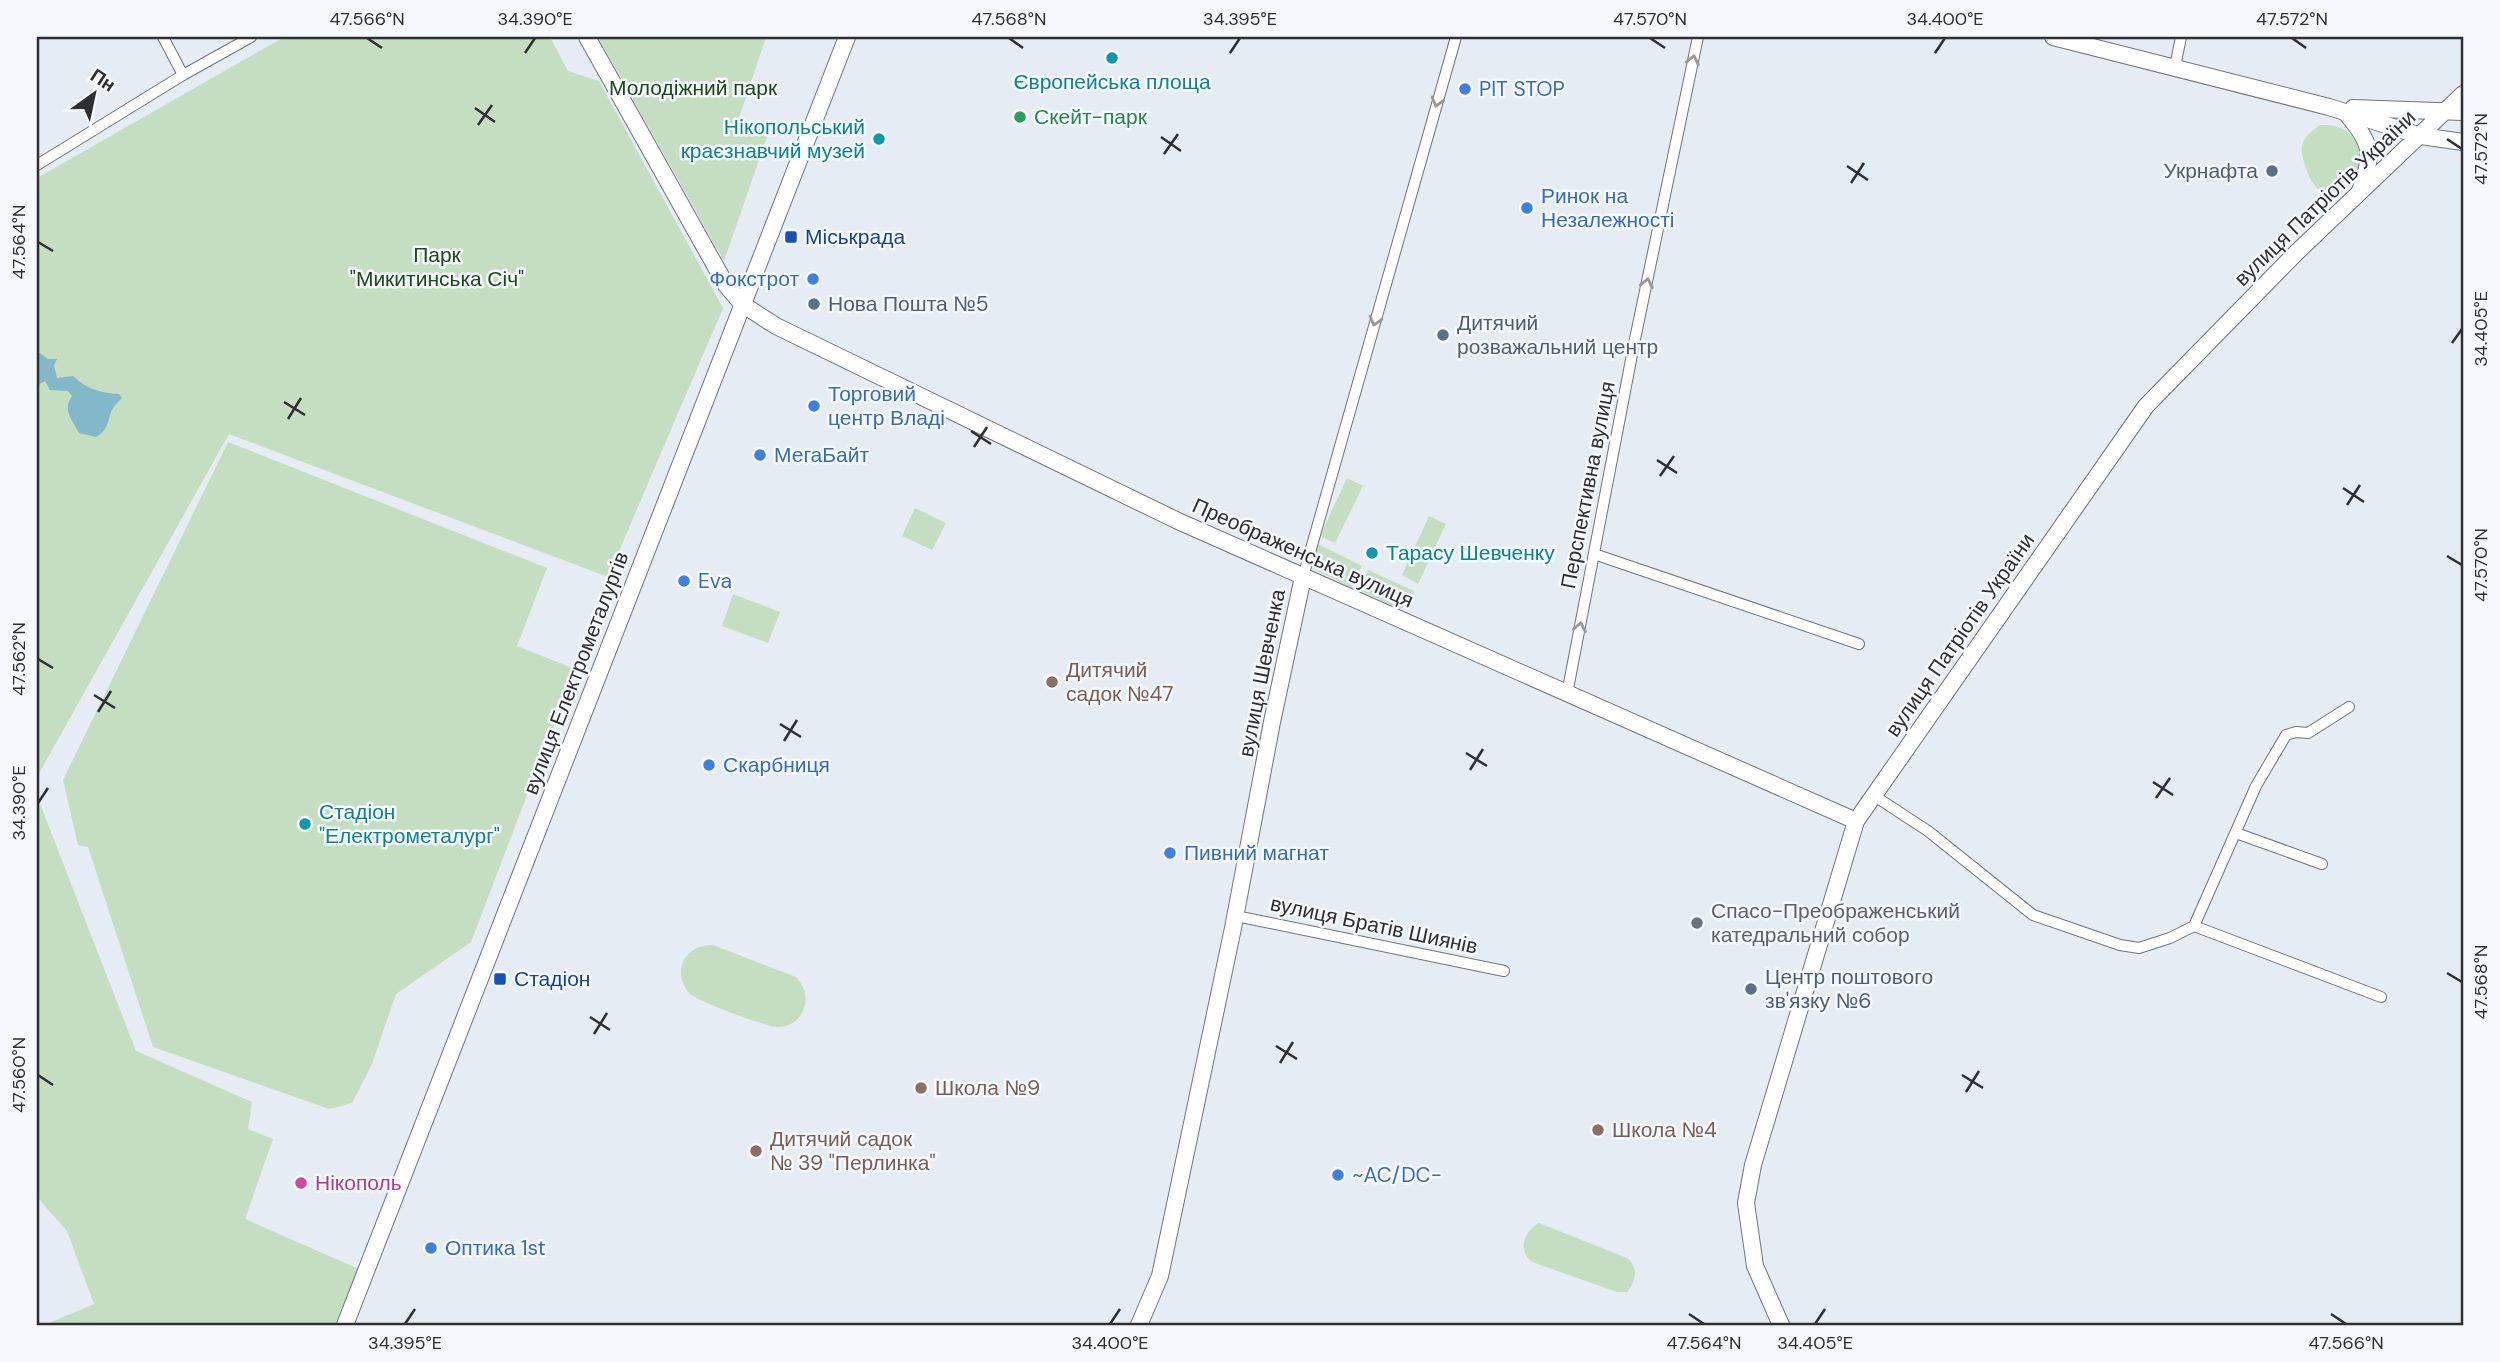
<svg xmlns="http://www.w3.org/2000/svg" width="2500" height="1362" font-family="'DM Sans',sans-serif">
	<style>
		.green { fill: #c5dec2 }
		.water { fill: #83b8c9 }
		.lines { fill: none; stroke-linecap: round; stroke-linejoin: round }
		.street-casing { stroke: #6e747b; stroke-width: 12 }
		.secondary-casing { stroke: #6e747b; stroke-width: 18 }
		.street { stroke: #fff; stroke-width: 10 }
		.secondary { stroke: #fff; stroke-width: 16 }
		.oneway { stroke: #969798 }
		.ticks { fill: none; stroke: #2d2f32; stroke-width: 2.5 }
		.culture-dot { fill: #0f9aa8; stroke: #f5f9fe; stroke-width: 2.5 }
		.shop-dot { fill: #3f7fe0; stroke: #f5f9fe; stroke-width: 2.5 }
		.leisure-dot { fill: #2e9e5b; stroke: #f5f9fe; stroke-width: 2.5 }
		.service-dot { fill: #5c6f8a; stroke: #f5f9fe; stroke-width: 2.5 }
		.transit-dot { fill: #1a4fb4; stroke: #f5f9fe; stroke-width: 2.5 }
		.education-dot { fill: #8d6e63; stroke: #f5f9fe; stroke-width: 2.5 }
		.worship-dot { fill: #6b7280; stroke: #f5f9fe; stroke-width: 2.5 }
		.hotel-dot { fill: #d1479c; stroke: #f5f9fe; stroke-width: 2.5 }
		.labels { text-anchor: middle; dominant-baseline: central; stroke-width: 5; stroke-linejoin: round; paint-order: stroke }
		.culture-label { font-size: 21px; fill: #0d838f; stroke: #f5f9fe; text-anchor: start }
		.park-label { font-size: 21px; fill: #1d4918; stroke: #f5f9fe }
		.shop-label { font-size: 21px; fill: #366cbe; stroke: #f5f9fe; text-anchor: start }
		.leisure-label { font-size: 21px; fill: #27864d; stroke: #f5f9fe; text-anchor: start }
		.service-label { font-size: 21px; fill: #4e5e75; stroke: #f5f9fe; text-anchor: start }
		.street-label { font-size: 21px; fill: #2d2f32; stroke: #f5f9fe }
		.transit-label { font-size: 21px; fill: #164399; stroke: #f5f9fe; text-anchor: start }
		.education-label { font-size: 21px; fill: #785e54; stroke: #f5f9fe; text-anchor: start }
		.worship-label { font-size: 21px; fill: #5b616d; stroke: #f5f9fe; text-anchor: start }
		.hotel-label { font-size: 21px; fill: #b23c85; stroke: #f5f9fe; text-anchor: start }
		.neatline { fill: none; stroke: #2d2f32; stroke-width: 2.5 }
		.ticks-label { font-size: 18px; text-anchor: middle; fill: #2d2f32 }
	</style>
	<rect width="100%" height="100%" fill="#e5ecf4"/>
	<g class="green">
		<polygon points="284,37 550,37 568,71 599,81 723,308 608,577 229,434 37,777 37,178"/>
		<polygon points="598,37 766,37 738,121 769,131 724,261"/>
		<path d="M 2320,125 C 2355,123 2364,148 2359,178 L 2342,193 C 2322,198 2312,187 2306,168 C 2304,161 2301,154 2302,146 C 2304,136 2312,131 2320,125 Z"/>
		<polygon points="228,442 547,568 517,646 575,669 471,942 396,994 372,1064 352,1103 329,1109 153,1047 88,847 78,845 63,780"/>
		<polygon points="1347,478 1363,486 1335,543 1320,536"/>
		<polygon points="915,508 946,523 932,550 902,536"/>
		<polygon points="1429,516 1446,524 1418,584 1402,575"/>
		<polygon points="1318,544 1362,566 1352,588 1310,567"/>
		<polygon points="1368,570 1414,591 1407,605 1400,609 1358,590"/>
		<polygon points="733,594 780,612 768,643 722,626"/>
		<polygon points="37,796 136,1051 252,1102 248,1129 273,1139 245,1219 361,1270 339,1325 44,1325 94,1304 67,1231 37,1197"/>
		<path d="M 713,945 L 796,977 C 804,986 808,997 804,1008 C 801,1019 790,1027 779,1027 C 768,1028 700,1002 690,994 C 671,973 684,944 713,945 Z"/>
		<path d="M 1539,1223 L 1627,1258 C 1639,1268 1636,1281 1627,1292 L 1617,1292 L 1532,1262 C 1517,1250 1524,1231 1539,1223 Z"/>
	</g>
	<path class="water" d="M 37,351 L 48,359 L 57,359 L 54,365 L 57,378 L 73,376 C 87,389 100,393 119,394 L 122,398 C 118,402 113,407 111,412 C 107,424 108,430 96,437 L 79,433 C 72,420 62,409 72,396 L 68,391 L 50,390 L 45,381 L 37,386 Z"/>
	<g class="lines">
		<g class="street-casing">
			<g id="street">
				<polyline points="163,37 183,75"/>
				<polyline points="2175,67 2181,37"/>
				<polyline points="37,165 183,75 251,37"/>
				<polyline points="1594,554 1859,644"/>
				<polyline points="1303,577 1456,37"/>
				<polyline points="1567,694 1635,339 1698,37"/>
				<polyline points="1873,795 1928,831 2033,915 2120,945 2139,948 2170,938 2194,926 2256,786 2286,735 2296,732 2308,733 2349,707"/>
				<polyline points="2236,833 2322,864"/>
				<polyline points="1236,916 1504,971"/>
				<polyline points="2194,926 2381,997"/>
			</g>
		</g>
		<g class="secondary-casing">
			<g id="secondary">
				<polyline points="587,37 726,285 742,304 776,326 1178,521 1856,821"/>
				<polyline points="2053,37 2329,107 2421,136 2463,142"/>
				<polyline points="2353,108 2463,112"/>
				<path d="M 2346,113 C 2372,144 2374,153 2360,191"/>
				<polyline points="345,1325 847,37"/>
				<polyline points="1139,1325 1160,1276 1233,928 1272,722 1303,577"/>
				<polyline points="1781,1325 1755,1266 1746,1203 1753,1165 1856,821 2146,406 2297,252 2463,94"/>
			</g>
		</g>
		<use href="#street" class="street"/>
		<use href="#secondary" class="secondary"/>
	</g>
	<defs><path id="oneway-chevron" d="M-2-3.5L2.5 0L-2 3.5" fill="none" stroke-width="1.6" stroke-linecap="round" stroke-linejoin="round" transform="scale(1.75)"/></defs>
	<g class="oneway">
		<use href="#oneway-chevron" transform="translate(1693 60) rotate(-78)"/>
		<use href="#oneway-chevron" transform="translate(1437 102) rotate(106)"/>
		<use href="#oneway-chevron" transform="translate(1647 283) rotate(-78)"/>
		<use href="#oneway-chevron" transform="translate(1375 321) rotate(106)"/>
		<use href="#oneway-chevron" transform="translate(1580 627) rotate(-79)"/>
	</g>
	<path class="ticks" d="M 367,38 L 382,48M 1009,38 L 1023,48M 1650,38 L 1665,48M 2292,38 L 2306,48M 525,53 L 535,38M 1230,53 L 1240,38M 1935,53 L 1945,38M 475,108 L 495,122M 478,125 L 492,105M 1161,137 L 1181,151M 2447,139 L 2462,149M 1164,154 L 1178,134M 1847,166 L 1868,180M 1851,183 L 1864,163M 38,242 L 53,251M 2452,343 L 2462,329M 284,402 L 305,415M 288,419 L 301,398M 971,431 L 991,444M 974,447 L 987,427M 1657,460 L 1677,473M 1660,476 L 1674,456M 2343,488 L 2364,502M 2347,505 L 2360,485M 2447,556 L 2462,565M 38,659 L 53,668M 94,695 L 115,708M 98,712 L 111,691M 780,724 L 801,737M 784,741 L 797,720M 1466,753 L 1487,766M 1470,770 L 1483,749M 2153,782 L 2173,795M 2156,798 L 2170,778M 38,803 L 48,788M 2447,973 L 2462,982M 590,1017 L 610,1030M 594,1034 L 607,1013M 1276,1046 L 1297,1059M 1280,1063 L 1293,1042M 38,1075 L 53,1085M 1962,1075 L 1983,1088M 1966,1092 L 1979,1071M 1689,1314 L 1704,1324M 2331,1314 L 2346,1324M 405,1324 L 415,1309M 1110,1324 L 1120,1309M 1815,1324 L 1825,1309"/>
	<g class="culture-dot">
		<circle cx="1112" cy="58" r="7"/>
		<circle cx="879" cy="139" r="7"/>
		<circle cx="1372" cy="553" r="7"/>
		<circle cx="305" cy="824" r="7"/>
	</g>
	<g class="shop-dot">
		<circle cx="1465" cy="89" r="7"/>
		<circle cx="1527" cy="208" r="7"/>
		<circle cx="813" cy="279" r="7"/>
		<circle cx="814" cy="406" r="7"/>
		<circle cx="760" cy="455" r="7"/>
		<circle cx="684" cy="581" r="7"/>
		<circle cx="709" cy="765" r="7"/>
		<circle cx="1170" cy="853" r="7"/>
		<circle cx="1338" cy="1175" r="7"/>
		<circle cx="431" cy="1248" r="7"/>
	</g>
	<circle class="leisure-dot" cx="1020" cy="117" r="7"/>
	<g class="service-dot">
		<circle cx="2272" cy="171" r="7"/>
		<circle cx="814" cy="304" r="7"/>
		<circle cx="1443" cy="335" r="7"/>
		<circle cx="1751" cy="989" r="7"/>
	</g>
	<g class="transit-dot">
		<rect x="784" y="230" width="14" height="14" rx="3.5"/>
		<rect x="493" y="972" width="14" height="14" rx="3.5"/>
	</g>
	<g class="education-dot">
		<circle cx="1052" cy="682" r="7"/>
		<circle cx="921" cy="1088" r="7"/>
		<circle cx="1598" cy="1130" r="7"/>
		<circle cx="756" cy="1151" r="7"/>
	</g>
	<circle class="worship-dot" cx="1697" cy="923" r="7"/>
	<circle class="hotel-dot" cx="301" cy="1183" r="7"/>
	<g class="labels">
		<g class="culture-label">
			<text x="1112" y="82" text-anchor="middle">Європейська площа</text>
			<text x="865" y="127" text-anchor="end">Нiкопольський<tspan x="865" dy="24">краєзнавчий музей</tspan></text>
			<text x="1386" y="553">Тарасу Шевченку</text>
			<text x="319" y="812">Стадіон<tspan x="319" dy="24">"Електрометалург"</tspan></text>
		</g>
		<g class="park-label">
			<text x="693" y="88">Молодіжний парк</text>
			<text x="437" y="255">Парк<tspan x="437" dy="24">"Микитинська Січ"</tspan></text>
		</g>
		<g class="shop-label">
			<text x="1479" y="89">PIT STOP</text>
			<text x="1541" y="196">Ринок на<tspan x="1541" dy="24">Незалежності</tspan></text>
			<text x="799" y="279" text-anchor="end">Фокстрот</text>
			<text x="828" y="394">Торговий<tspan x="828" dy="24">центр Владі</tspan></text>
			<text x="774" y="455">МегаБайт</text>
			<text x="698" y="581">Eva</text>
			<text x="723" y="765">Скарбниця</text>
			<text x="1184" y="853">Пивний магнат</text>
			<text x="1352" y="1175">~AC/DC-</text>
			<text x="445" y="1248">Оптика 1st</text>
		</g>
		<g class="leisure-label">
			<text x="1034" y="117">Скейт-парк</text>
		</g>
		<g class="service-label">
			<text x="2258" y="171" text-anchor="end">Укрнафта</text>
			<text x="828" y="304">Нова Пошта №5</text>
			<text x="1457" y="323">Дитячий<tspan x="1457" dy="24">розважальний центр</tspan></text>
			<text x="1765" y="977">Центр поштового<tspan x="1765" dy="24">зв'язку №6</tspan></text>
		</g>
		<g class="street-label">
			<text transform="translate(2325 198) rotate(-44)">вулиця Патріотів України</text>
			<text transform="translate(1588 485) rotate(-79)">Перспективна вулиця</text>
			<text transform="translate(1303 553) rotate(24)">Преображенська вулиця</text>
			<text transform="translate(1960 635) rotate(-55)">вулиця Патріотів України</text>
			<text transform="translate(576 673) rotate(-69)">вулиця Електрометалургів</text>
			<text transform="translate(1262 673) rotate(-79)">вулиця Шевченка</text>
			<text transform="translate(1374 925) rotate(12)">вулиця Братів Шиянів</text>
		</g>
		<g class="transit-label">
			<text x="805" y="237">Міськрада</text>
			<text x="514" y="979">Стадіон</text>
		</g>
		<g class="education-label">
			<text x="1066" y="670">Дитячий<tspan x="1066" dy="24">садок №47</tspan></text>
			<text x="935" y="1088">Школа №9</text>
			<text x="1612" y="1130">Школа №4</text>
			<text x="770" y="1139">Дитячий садок<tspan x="770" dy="24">№ 39 "Перлинка"</tspan></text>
		</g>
		<g class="worship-label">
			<text x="1711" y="911">Спасо-Преображенський<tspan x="1711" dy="24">катедральний собор</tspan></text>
		</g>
		<g class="hotel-label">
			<text x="315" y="1183">Нікополь</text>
		</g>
	</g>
	<rect width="2500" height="1362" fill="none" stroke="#f5f9fe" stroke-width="77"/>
	<g transform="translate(94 94) rotate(33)" stroke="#f5f9fe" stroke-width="5" paint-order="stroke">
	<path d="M0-5L12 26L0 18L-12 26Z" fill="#2d2f32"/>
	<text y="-10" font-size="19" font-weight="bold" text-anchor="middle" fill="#2d2f32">Пн</text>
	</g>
	<rect x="38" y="38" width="2424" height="1286" class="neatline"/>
	<g class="ticks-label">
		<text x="367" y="25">47.566°N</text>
		<text x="535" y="25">34.390°E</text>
		<text x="1009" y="25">47.568°N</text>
		<text x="1240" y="25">34.395°E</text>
		<text x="1650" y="25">47.570°N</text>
		<text x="1945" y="25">34.400°E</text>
		<text x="2292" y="25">47.572°N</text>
		<text transform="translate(2481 149) rotate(-90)" y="6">47.572°N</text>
		<text transform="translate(19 242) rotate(-90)" y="6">47.564°N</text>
		<text transform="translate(2481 329) rotate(-90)" y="6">34.405°E</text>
		<text transform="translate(2481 565) rotate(-90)" y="6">47.570°N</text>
		<text transform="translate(19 659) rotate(-90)" y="6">47.562°N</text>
		<text transform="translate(19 803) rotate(-90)" y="6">34.390°E</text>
		<text transform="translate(2481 982) rotate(-90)" y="6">47.568°N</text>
		<text transform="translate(19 1075) rotate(-90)" y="6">47.560°N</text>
		<text x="405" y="1349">34.395°E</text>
		<text x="1110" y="1349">34.400°E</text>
		<text x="1704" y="1349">47.564°N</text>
		<text x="1815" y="1349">34.405°E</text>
		<text x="2346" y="1349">47.566°N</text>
	</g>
</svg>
